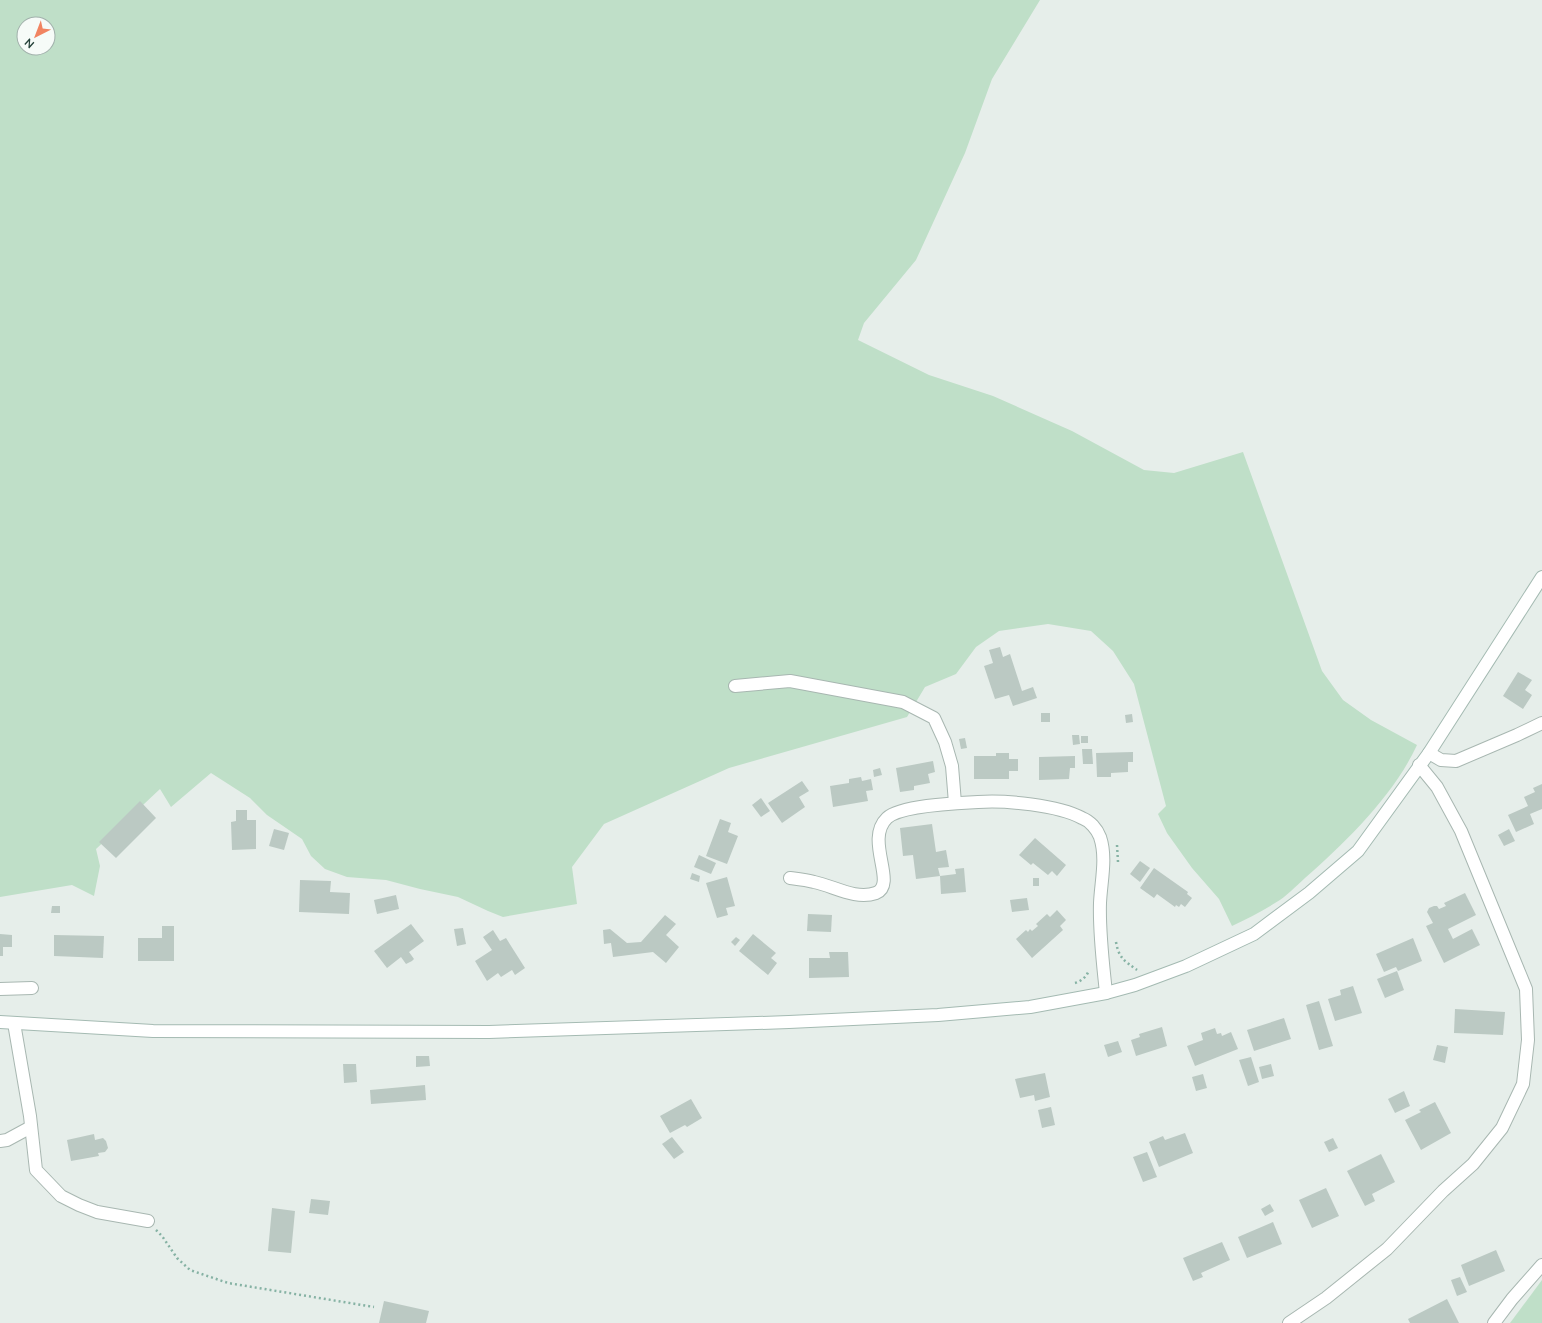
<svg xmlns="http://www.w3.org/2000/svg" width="1542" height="1323" font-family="'Nunito Sans',sans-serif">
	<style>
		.green { fill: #bfdfc8; fill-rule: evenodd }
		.building { fill: #bbc9c3 }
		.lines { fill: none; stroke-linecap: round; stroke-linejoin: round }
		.minor-casing { stroke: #a8b7b1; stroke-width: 14 }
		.secondary-casing { stroke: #a4bab2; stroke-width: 14 }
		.path { stroke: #86b2a4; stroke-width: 2.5; stroke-dasharray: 2 3; stroke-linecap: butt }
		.minor { stroke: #fff; stroke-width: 12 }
		.secondary { stroke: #fff; stroke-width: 12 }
	</style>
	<rect width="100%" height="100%" fill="#e6eeea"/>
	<g class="green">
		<path d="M 0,0 L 1040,0 L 992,79 L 965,153 L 916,260 L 864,323 L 858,340 L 929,375 L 993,396 L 1072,431 L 1144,470 L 1174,473 L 1243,452 L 1322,671 L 1343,700 L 1371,720 L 1417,745 C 1394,795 1346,842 1305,878 C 1296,886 1286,897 1275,903 C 1261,912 1246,919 1232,926 L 1219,899 L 1192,868 L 1167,833 L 1158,814 L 1166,806 L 1134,684 L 1113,651 L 1091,631 L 1048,624 L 999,631 L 976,647 L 956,674 L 925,687 L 907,717 L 729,768 L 604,824 L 572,867 L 577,904 L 503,917 L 488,911 L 458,897 L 420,889 L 386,880 L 347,877 L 325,869 L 311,856 L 302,839 L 267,815 L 250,798 L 211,773 L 171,807 L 160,789 L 96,849 L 100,866 L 94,896 L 72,885 L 0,897 ZM 24,24 L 48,24 L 48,48 L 24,48 Z"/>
		<polygon points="1542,1280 1542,1323 1510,1323"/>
	</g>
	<g class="building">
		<polygon points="1000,647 1003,657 1010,654 1022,691 1033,687 1037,698 1013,706 1009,695 995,699 984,666 993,663 989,650"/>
		<polygon points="1518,672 1532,680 1525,690 1532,695 1523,709 1503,696"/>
		<rect x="1041" y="713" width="9" height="9"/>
		<polygon points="1132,714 1133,722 1126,723 1125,715"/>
		<polygon points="1072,735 1079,735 1080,744 1073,745"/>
		<rect x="1081" y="736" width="7" height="7"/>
		<polygon points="965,738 967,748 961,749 959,739"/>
		<polygon points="1082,749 1092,749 1093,764 1083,764"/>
		<polygon points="1133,752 1133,762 1128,762 1128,772 1111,773 1111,777 1097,777 1096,753"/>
		<polygon points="996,753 1009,753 1009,759 1018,759 1018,771 1009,771 1009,779 974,779 974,756 996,756"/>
		<polygon points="1075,756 1075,768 1070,768 1069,779 1039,780 1039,757"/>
		<polygon points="933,761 935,772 928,774 930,783 914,786 914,790 900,792 896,768"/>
		<polygon points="880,768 882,775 874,777 873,770"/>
		<polygon points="861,777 862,781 871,779 873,790 866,791 868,801 833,807 830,786 849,783 849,779"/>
		<polygon points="802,781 809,791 799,797 805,807 782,823 768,803"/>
		<polygon points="1542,784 1542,809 1530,814 1534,824 1516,832 1508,815 1528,806 1524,797 1535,792 1533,788"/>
		<polygon points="761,798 770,811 761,817 752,805"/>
		<polygon points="140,801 156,818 116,858 99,842"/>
		<polygon points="236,810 247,810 247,820 256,820 256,849 232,850 231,822 236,821"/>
		<polygon points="720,819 731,823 728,832 738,836 727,864 706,856"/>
		<polygon points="932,824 936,852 946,850 949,867 938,868 940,876 916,879 913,855 903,856 900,828"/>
		<polygon points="274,829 289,833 284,850 269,846"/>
		<polygon points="1509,829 1515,841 1504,846 1498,835"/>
		<polygon points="1035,838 1066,865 1057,876 1052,871 1048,875 1033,863 1031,865 1019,855"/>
		<polygon points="699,855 716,863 711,874 694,867"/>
		<polygon points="1140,861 1150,868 1140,882 1130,874"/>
		<polygon points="964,868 966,892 941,894 940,876 956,874 955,869"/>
		<polygon points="1154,868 1188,892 1187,894 1192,898 1185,907 1181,904 1179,907 1176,905 1175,907 1157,894 1154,898 1140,888"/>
		<polygon points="692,873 700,876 699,882 690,879"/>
		<polygon points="727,877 735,906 726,908 728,915 717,918 706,883"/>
		<rect x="1033" y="878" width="6" height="8"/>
		<polygon points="300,880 331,881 330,892 350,893 349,914 299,912"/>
		<polygon points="1465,893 1476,915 1448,929 1453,939 1472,929 1480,945 1444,963 1426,926 1433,923 1427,912 1429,908 1434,906 1437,906 1439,909 1446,906 1444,903"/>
		<polygon points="396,895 399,909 377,914 374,900"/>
		<polygon points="1027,898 1029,910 1012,912 1010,900"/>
		<polygon points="52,906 60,906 60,913 51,913"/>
		<polygon points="1057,910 1066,920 1060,926 1063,930 1032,958 1016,939 1026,930 1028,932 1030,929 1032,931 1038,926 1036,924 1047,914 1050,917"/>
		<polygon points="808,914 832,915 831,932 807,931"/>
		<polygon points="665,915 676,924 666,935 679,947 666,963 653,952 613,957 611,943 604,944 603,930 610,929 627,943 641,942"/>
		<polygon points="411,924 424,941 409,952 414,959 412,961 406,964 401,957 387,968 374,951"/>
		<polygon points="162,926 174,926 174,961 138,961 138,938 162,938"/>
		<polygon points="463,928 466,944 457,946 454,929"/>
		<polygon points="493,930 500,941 506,938 525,968 515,975 512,970 501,977 498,973 487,981 475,961 492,950 483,937"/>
		<polygon points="0,934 12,935 12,947 3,947 3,956 0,956"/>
		<polygon points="753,934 776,953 771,958 777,963 768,975 739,951"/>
		<polygon points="54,935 104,936 103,958 54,956"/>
		<polygon points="736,937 740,940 735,946 731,942"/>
		<polygon points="1413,938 1422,961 1398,971 1396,967 1384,972 1376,954"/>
		<polygon points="829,952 848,952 849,977 809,978 809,958 830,958"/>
		<polygon points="1397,971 1404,990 1385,998 1377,979"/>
		<polygon points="1353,986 1362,1013 1335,1021 1328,999 1341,995 1340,990"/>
		<polygon points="1319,1001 1333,1046 1319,1050 1306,1005"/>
		<polygon points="1455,1009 1505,1012 1503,1035 1454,1033"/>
		<polygon points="1284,1018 1291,1039 1254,1051 1247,1030"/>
		<polygon points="1162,1027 1167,1046 1136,1056 1131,1040 1140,1037 1139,1034"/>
		<polygon points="1215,1028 1217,1034 1221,1033 1222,1036 1231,1032 1238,1049 1195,1066 1187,1046 1203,1040 1201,1033"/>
		<polygon points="1118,1041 1122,1052 1108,1057 1104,1045"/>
		<polygon points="1437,1045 1448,1047 1445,1063 1433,1060"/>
		<polygon points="416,1056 429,1056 430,1066 416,1067"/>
		<polygon points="1251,1057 1259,1082 1248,1086 1239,1060"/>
		<polygon points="343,1064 356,1064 357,1082 344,1083"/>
		<polygon points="1271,1064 1274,1076 1262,1079 1259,1067"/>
		<polygon points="1045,1073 1050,1097 1035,1101 1034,1095 1020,1098 1015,1079"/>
		<polygon points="1203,1074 1207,1088 1196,1091 1192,1077"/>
		<polygon points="425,1085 426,1100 371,1104 370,1090"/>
		<polygon points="1404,1091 1410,1106 1395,1113 1388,1099"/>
		<polygon points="691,1099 702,1118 687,1127 685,1125 670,1133 660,1116"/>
		<polygon points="1435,1102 1451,1133 1421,1150 1405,1120 1421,1112 1419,1110"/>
		<polygon points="1051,1107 1055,1125 1042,1128 1038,1110"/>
		<polygon points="1185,1133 1193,1153 1159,1167 1149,1142 1163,1136 1165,1140"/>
		<polygon points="94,1134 95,1140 103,1138 106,1141 108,1148 105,1152 98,1153 99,1156 71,1161 67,1140"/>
		<polygon points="672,1137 684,1152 674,1159 662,1144"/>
		<polygon points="1333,1138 1338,1148 1329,1152 1324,1142"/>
		<polygon points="1147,1152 1157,1177 1143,1182 1133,1157"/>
		<polygon points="1381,1154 1395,1182 1372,1194 1375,1201 1365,1206 1347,1171"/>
		<polygon points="1326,1188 1339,1216 1312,1228 1299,1200"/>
		<polygon points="311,1199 330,1201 328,1215 309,1213"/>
		<polygon points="1270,1204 1274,1211 1265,1216 1261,1209"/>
		<polygon points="272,1208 295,1211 291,1253 268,1251"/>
		<polygon points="1273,1222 1282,1244 1247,1258 1238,1237"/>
		<polygon points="1222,1242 1230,1260 1201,1273 1203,1277 1193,1281 1183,1258"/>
		<polygon points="1496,1250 1505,1271 1469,1286 1461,1265"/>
		<polygon points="1460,1277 1467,1292 1457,1296 1451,1280"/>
		<polygon points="1447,1299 1459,1323 1410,1323 1408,1319"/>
		<polygon points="384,1301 429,1311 426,1323 379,1323"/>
	</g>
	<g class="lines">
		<g class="minor-casing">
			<g id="minor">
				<polyline points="735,686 790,681 903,702 934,718 945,742 952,766 955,803"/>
				<polyline points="1429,753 1441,760 1456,761 1517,735 1542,723"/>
				<path d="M 790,878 C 798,879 807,880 814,882 C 834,886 855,900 876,893 C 898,884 864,840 887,818 C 901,805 959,803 978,802 C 1005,800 1058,805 1082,818 C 1090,821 1097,829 1100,837 C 1107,858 1101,881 1100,903 C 1099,933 1103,963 1106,993"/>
				<polyline points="0,989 32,988"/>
				<polyline points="14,1023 30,1116 36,1170 61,1196 79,1205 97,1212 148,1221"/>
				<polyline points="0,1141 7,1140 31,1127"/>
				<polyline points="1289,1323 1326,1298 1387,1249 1443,1191 1473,1164 1502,1128 1523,1084 1528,1040 1526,989 1461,831 1437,787 1419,765"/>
				<polyline points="1494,1323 1512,1299 1542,1265"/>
			</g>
		</g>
		<g class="secondary-casing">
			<polyline id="secondary" points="0,1022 153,1031 489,1032 789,1022 938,1015 1030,1007 1106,993 1135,985 1186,966 1254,934 1309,893 1358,851 1429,753 1542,577"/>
		</g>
		<g class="path">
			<polyline points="1117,845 1118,862"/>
			<path d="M 1116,942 C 1119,959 1125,961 1137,970"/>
			<path d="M 1075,983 C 1082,981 1087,976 1089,970"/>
			<polyline points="156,1230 162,1236 177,1258 190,1270 228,1283 374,1307"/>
		</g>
		<use href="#minor" class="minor"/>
		<use href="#secondary" class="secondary"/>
	</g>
	<g transform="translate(36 36) rotate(222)"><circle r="19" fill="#f6fbf8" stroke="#a2b1ac"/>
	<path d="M0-3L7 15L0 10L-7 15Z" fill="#f18461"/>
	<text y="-6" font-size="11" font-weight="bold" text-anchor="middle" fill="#244139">N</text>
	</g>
</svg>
